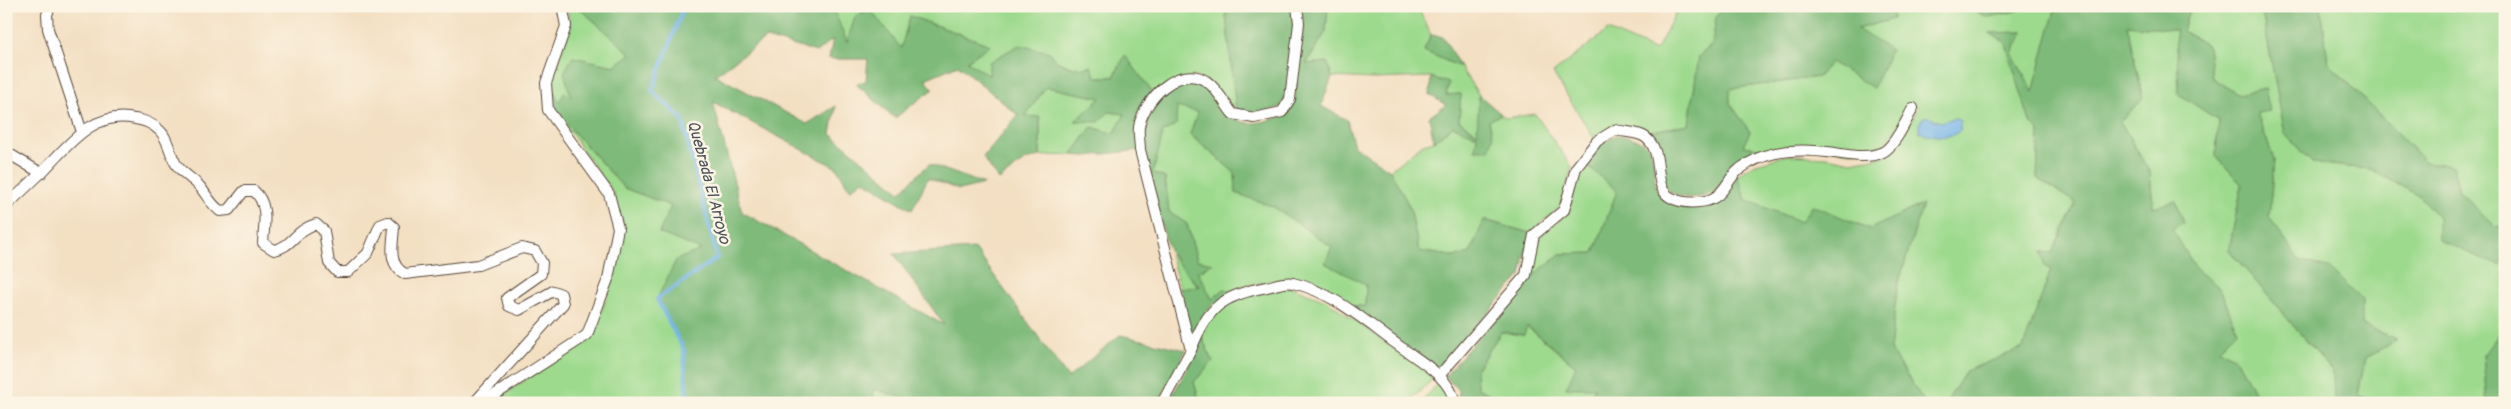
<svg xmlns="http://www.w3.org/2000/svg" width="2511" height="409" font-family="Pangolin,sans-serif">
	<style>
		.green { fill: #9eda8e; stroke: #6c8256 }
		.forest { fill: #7eba79; stroke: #5c724c }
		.water { fill: #77b5ea; stroke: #597084 }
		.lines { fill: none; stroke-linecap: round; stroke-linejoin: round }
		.stream { stroke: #77b5ea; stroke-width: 4 }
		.minor-casing { stroke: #574537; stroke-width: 12 }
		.minor { stroke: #fff; stroke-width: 10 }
		.labels { text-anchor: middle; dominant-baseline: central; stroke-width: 5; stroke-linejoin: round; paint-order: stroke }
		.water-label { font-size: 16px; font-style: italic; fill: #4d545b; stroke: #fcf5e5 }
	</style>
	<rect width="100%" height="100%" fill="#fcf5e5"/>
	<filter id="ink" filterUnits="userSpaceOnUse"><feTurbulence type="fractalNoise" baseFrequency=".02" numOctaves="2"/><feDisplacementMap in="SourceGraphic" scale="10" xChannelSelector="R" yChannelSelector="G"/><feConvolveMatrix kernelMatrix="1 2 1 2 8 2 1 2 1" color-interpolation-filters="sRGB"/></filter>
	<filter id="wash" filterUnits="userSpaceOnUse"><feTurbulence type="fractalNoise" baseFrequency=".0096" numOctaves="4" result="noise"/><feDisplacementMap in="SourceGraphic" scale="20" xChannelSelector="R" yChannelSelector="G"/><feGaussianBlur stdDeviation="1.12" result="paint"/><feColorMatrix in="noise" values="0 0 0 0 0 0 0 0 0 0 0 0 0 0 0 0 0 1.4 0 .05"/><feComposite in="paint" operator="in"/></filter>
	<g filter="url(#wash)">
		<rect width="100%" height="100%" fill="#f3dfc2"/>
		<g class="green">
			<polygon points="567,6 577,6 632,54 614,66 573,58 571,98 560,103 551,84 570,27"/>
			<polygon points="832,6 1225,6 1236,110 1207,81 1193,76 1155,96 1125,56 1114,77 1096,77 1054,60 989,76 967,61 990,45 910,16 901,49 847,43"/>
			<polygon points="1328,6 1417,6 1431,35 1424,51 1460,67 1479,95 1478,134 1459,120 1461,94 1446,95 1448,83 1431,77 1374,79 1332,77 1327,62 1306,65 1326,31"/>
			<polygon points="1679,6 1724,6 1716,17 1712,45 1699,56 1689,124 1647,132 1614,125 1594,138 1553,73 1608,30 1656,51"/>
			<polygon points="1893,6 1963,6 1988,17 2017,11 2021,6 2056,6 2033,93 2012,53 2023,32 1990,33 2005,41 2030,122 2039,131 2037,178 2076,203 2052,253 2043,252 2051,270 2023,348 1966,371 1946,403 1925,403 1890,350 1897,288 1923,204 1870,229 1812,206 1801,222 1746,200 1737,176 1753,165 1788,155 1827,157 1851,162 1886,156 1903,137 1918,107 1910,103 1895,132 1881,147 1852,152 1808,146 1785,146 1774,150 1742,146 1750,132 1730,103 1729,89 1818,77 1857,29 1893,19"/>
			<polygon points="2190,6 2261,6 2285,134 2312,163 2369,169 2420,196 2438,217 2500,266 2505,255 2505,326 2483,355 2487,403 2377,403 2358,395 2365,359 2396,340 2362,325 2330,269 2299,260 2269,217 2274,160 2257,113 2265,89 2239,95 2212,78 2208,46 2183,31"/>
			<polygon points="2321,6 2505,6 2505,225 2496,227 2459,192 2453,166 2425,162 2328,62"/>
			<polygon points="2127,25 2177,30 2179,94 2218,120 2216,156 2242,185 2229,250 2333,372 2334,398 2338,403 2260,403 2237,360 2219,349 2237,331 2220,288 2197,271 2171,229 2153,207 2150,173 2120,121 2143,99"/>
			<polygon points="1046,87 1102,98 1076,121 1109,112 1125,114 1114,134 1092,127 1071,155 1040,156 1040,118 1025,116"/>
			<polygon points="1177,107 1198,111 1190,135 1235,173 1236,193 1274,207 1332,247 1325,263 1366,284 1365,307 1350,306 1331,293 1292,278 1244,286 1212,299 1198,272 1212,263 1197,260 1187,224 1169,212 1165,178 1153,173 1163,132"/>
			<polygon points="553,109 624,188 671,206 702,250 657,299 684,350 687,403 490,403 590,338 613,282 623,229 613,192"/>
			<polygon points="1501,114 1506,118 1535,114 1572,167 1560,207 1530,233 1485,220 1470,253 1456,257 1419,251 1410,208 1390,170 1423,144 1434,141 1453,126 1477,136 1493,137 1489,121"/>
			<polygon points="1585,164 1617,191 1594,253 1560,254 1529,279 1538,238 1568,213 1580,170"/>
			<polygon points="1170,253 1199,287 1180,289"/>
			<path d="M 1291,287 L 1326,300 L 1432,376 L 1431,381 L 1407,403 L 1200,403 L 1194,382 L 1213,361 L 1201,336 C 1215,298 1256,293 1291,287 Z"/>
			<polygon points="1526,326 1576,366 1595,388 1587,403 1484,403 1489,394 1477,388 1476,370 1501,332 1524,335"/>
			<polygon points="1439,382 1449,394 1451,403 1421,403"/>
			<polygon points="873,389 919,402 873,403"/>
		</g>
		<g class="forest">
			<path d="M 577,6 L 832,6 L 847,42 L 855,17 L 869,8 L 901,48 L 910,16 L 990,45 L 967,61 L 989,76 L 989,62 L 1019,45 L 1049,52 C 1057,66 1076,71 1091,66 L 1096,77 L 1114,77 L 1125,55 L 1155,96 L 1146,110 L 1140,150 L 1086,156 L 1071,155 L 1092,127 L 1114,134 L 1125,114 L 1109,112 L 1099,122 L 1075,121 L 1101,98 L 1046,87 L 1025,116 L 1040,117 L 1040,156 L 1024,161 L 999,180 L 983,157 L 1018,115 L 958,65 L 925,79 L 933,89 L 895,118 L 856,84 L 866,81 L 868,59 L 829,59 L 833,39 L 817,52 L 766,38 L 715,75 L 807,124 L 836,106 L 831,134 L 900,192 L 929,164 L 984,184 L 959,190 L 928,178 L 912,210 L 863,180 L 850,190 L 837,168 L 713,102 L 742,212 L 944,325 L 894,254 L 975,249 L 1068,378 L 1120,335 L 1186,350 L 1158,403 L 919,403 L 874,389 L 873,403 L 687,403 L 684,350 L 657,299 L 676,260 L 701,250 L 659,233 L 671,206 L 624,188 L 553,109 L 551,84 L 559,102 L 564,93 L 571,97 L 564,72 L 573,57 L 614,66 L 631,54 Z"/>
			<polygon points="1225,6 1292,6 1294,23 1285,98 1279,108 1254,113 1236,110"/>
			<path d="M 1301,6 L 1328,6 L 1326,31 L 1306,64 L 1327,62 L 1332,77 L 1321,106 L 1347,120 L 1354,146 L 1390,170 L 1410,208 L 1419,251 L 1456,257 L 1470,253 L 1484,220 L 1530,233 L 1521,275 L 1438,370 L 1350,306 L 1365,306 L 1366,285 L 1325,263 L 1332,247 L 1274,207 L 1236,193 L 1235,173 L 1190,134 L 1198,112 L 1177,107 L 1176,125 L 1163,132 L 1153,173 L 1165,178 L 1169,212 L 1187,224 L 1197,260 L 1213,263 L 1198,272 L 1212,299 L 1224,289 L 1233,292 C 1214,302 1200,314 1192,335 L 1180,289 L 1199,286 C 1190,276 1179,266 1171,254 C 1165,245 1141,139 1143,128 C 1147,108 1170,79 1192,81 C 1218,83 1219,126 1255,123 C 1265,122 1276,118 1285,116 L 1295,100 Z"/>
			<path d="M 1724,6 L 1893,6 L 1893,19 L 1857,29 L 1891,50 L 1873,88 L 1831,62 L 1818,77 L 1730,89 L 1730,103 L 1750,132 L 1743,146 L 1774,150 C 1759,154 1743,157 1732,167 C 1724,174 1721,186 1714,192 C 1703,200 1675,200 1667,188 C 1660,176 1665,160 1660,147 C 1658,142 1651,136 1647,132 L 1689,124 L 1699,56 L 1712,45 L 1716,17 Z"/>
			<polygon points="1963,6 2021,6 2018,11 1988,17"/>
			<polygon points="2056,6 2190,6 2183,31 2208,46 2212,78 2239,95 2265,89 2270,111 2257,113 2274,160 2269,217 2299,260 2330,269 2362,300 2362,325 2397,339 2365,359 2358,395 2377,403 2339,403 2334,398 2333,372 2229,250 2242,185 2216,156 2218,120 2179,94 2176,30 2127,25 2143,99 2120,121 2150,173 2153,207 2176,201 2183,222 2172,229 2197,270 2220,288 2237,331 2219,349 2237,360 2260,403 1946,403 1966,371 2023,348 2051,270 2044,266 2042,252 2052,253 2076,203 2037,178 2039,131 2030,122 2005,41 1989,33 2023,32 2012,53 2033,92"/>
			<polygon points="2261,6 2321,6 2328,62 2425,162 2453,166 2459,192 2496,227 2505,225 2505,255 2500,266 2438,240 2438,217 2420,196 2369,169 2312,163 2285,134"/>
			<polygon points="1431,35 1443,37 1460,67 1424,51"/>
			<polygon points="1431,77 1449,83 1446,95 1461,94 1459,120 1477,134 1479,95 1501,114 1489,121 1493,137 1489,150 1475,150 1477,136 1453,126 1434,141 1429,117 1446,105 1430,95"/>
			<path d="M 1616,135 C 1627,137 1644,138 1650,150 C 1657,163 1651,182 1660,195 C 1672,211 1707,211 1722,198 C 1728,193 1732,182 1737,176 L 1746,200 L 1801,222 L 1812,205 L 1870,229 L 1923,204 L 1897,288 L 1890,350 L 1925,403 L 1833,403 L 1827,399 L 1826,403 L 1587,403 L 1595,388 L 1566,388 L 1576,366 L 1527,326 L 1524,335 L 1501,332 L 1476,369 L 1477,388 L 1490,394 L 1484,403 L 1460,403 L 1458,390 L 1445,376 L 1529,279 L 1560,254 L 1594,253 L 1617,191 L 1585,164 L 1600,145 Z"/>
			<polygon points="2505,326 2505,403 2487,403 2483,355"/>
			<polygon points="1201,336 1213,361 1194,382 1200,403 1168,403 1196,353"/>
		</g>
		<path class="water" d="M 1926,116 L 1940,122 L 1954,118 L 1960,121 L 1960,130 C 1952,140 1931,136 1920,132 C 1917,126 1920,119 1926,116 Z"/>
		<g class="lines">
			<polyline class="stream" points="684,6 652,91 682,119 717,258 657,299 684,350 687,403"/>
		</g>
	</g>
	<g filter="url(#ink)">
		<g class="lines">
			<g class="minor-casing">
				<g id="minor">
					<polyline points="50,6 47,15 48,29 82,132"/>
					<path d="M 6,152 L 41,173 C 67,147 93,109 135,119 C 143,120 153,124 159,130 C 168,137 170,155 176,164 C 182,174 194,179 201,188 C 207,196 211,204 220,211 L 229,210 L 244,191 L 254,191 C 269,204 264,225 263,243 L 274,250 C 292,247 295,230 316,224 L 324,231 L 329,263 L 337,272 L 348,272 L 368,253 L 380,225 L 388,222 L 394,227 C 393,245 387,264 405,274 L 478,265 L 522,248 L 535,251 L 542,263 L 541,274 L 507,298 L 509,306 L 519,310 L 553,291 L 561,294 L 563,304 L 474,403"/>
					<polyline points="6,206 41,173"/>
					<path d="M 1191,350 C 1207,308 1222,295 1267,287 C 1275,285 1286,281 1293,283 C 1333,292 1366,322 1398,345 C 1418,360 1450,376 1455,403"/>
					<path d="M 1439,376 L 1526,275 L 1534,235 L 1564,210 L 1576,168 L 1597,141 L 1615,130 C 1624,132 1638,132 1645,137 C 1667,153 1649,190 1674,199 C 1685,204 1708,204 1718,195 C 1731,183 1729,174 1749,163 C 1771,150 1802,149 1827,152 C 1845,154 1866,160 1883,152 C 1895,146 1907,119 1913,108"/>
					<polyline points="482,403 587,335 608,279 618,228 609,194 548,110 546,83 566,26 562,6"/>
					<path d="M 1162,403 L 1191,350 L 1140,150 C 1140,143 1138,134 1139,127 C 1143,101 1178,63 1206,81 C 1216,87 1225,104 1233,114 L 1254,118 L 1282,112 L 1290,99 L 1299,23 L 1297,6"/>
				</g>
			</g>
			<use href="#minor" class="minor"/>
		</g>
	</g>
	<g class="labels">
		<g class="water-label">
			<text transform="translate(709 182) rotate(75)">Quebrada El Arroyo</text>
		</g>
	</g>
	<rect width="2511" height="409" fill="none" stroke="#fcf5e5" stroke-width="25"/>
</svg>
